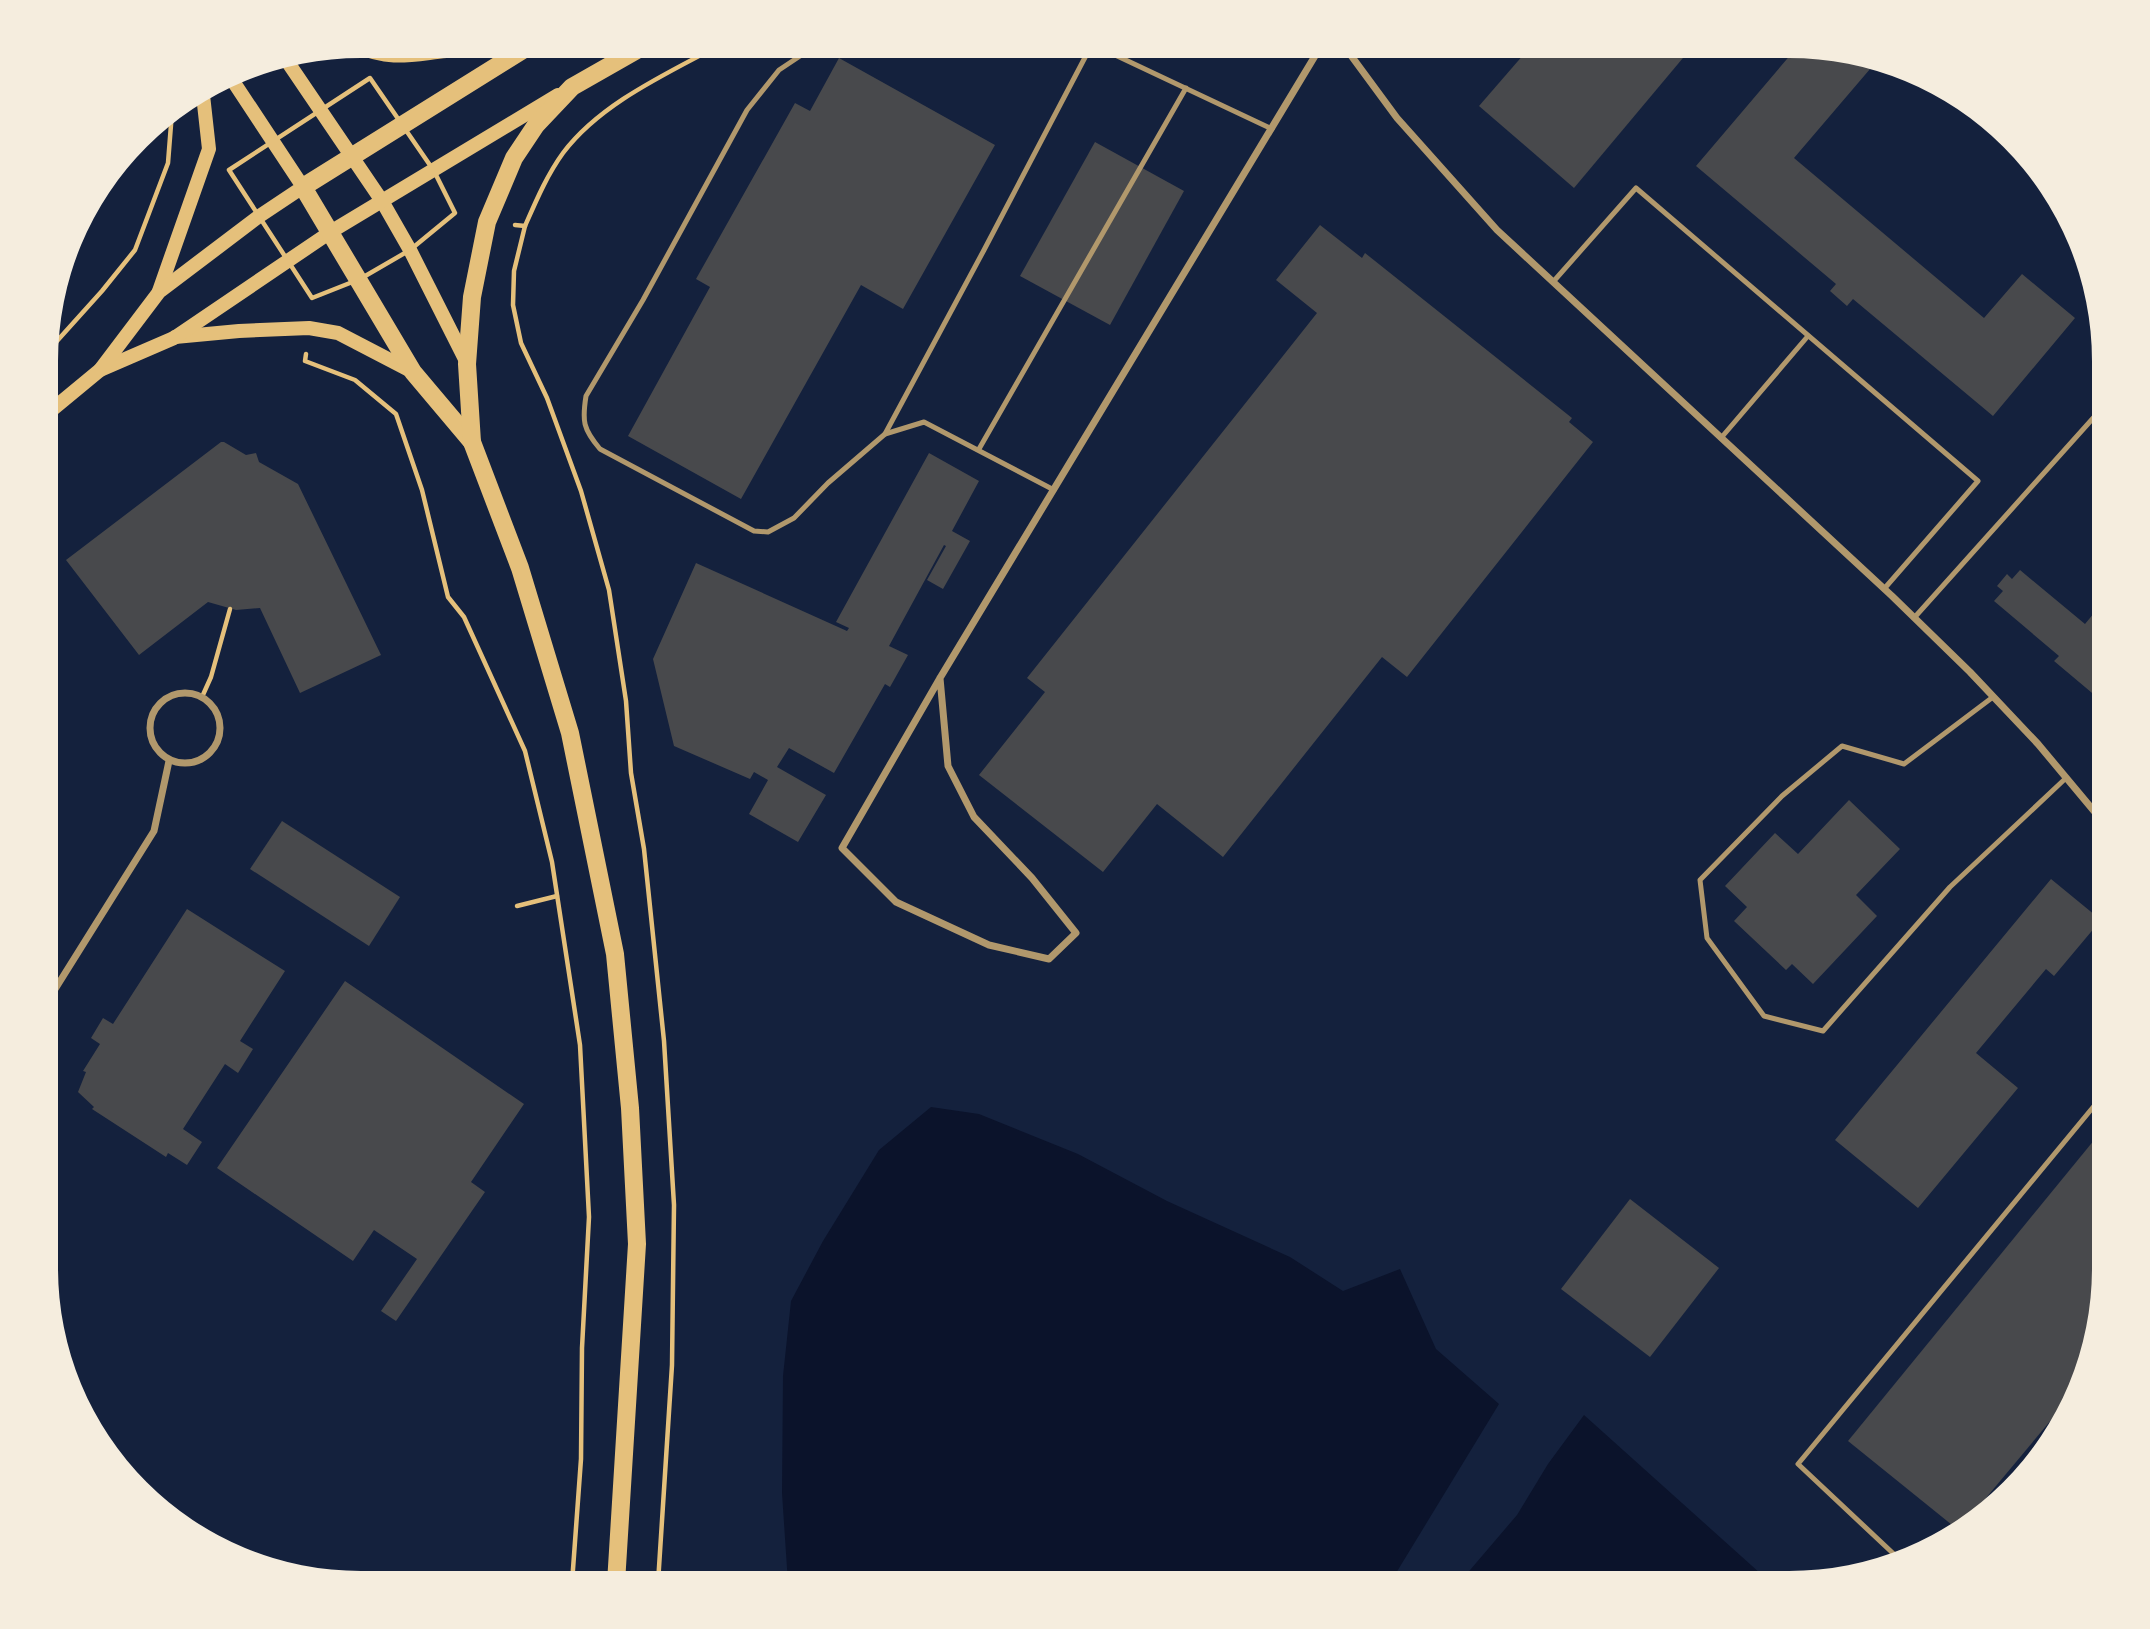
<svg xmlns="http://www.w3.org/2000/svg" width="2150" height="1629" font-family="Quicksand,sans-serif">
	<style>
		.water { fill: #0b132b }
		.building { fill: #48494c }
		.lines { fill: none; stroke-linecap: round; stroke-linejoin: round }
		.path { stroke: #e5c07b; stroke-width: 4.5 }
		.service { stroke: #b1986c; stroke-width: 5 }
		.minor { stroke: #b1986c; stroke-width: 7 }
		.secondary { stroke: #e5c07b; stroke-width: 14 }
		.primary { stroke: #e5c07b; stroke-width: 18 }
	</style>
	<rect width="100%" height="100%" fill="#14213d"/>
	<g class="water">
		<polygon points="931,1107 979,1114 1078,1154 1167,1201 1290,1257 1343,1291 1400,1269 1436,1349 1499,1404 1390,1583 788,1583 782,1493 783,1376 791,1301 823,1241 879,1150"/>
		<polygon points="1584,1415 1771,1583 1459,1583 1517,1515 1548,1464"/>
	</g>
	<g class="building">
		<polygon points="1531,46 1693,46 1574,188 1479,106"/>
		<polygon points="1798,46 1810,46 1876,62 1794,158 1984,318 2022,274 2075,318 1993,416 1853,299 1847,306 1830,291 1836,284 1696,166"/>
		<polygon points="839,58 995,145 903,309 861,285 741,499 628,436 710,287 696,279 795,103 810,111"/>
		<polygon points="1095,142 1184,191 1110,325 1020,276"/>
		<polygon points="1320,225 1362,258 1365,253 1572,418 1569,422 1593,442 1407,677 1382,657 1223,857 1157,804 1103,872 979,775 1045,692 1027,678 1317,313 1276,280"/>
		<polygon points="221,442 224,442 246,455 256,453 259,462 298,484 381,655 300,693 260,608 236,610 208,602 139,655 66,560"/>
		<polygon points="929,453 979,481 952,531 970,541 943,589 927,580 946,546 944,545 889,646 908,655 890,687 885,684 834,773 789,748 777,767 826,795 798,842 749,814 768,780 754,772 750,779 674,746 653,659 696,563 847,631 849,628 836,622"/>
		<polygon points="2020,570 2085,624 2104,601 2104,703 2054,661 2059,656 1994,601 2003,591 1997,586 2007,574 2012,579"/>
		<polygon points="1849,800 1900,849 1856,895 1877,916 1813,984 1792,964 1786,970 1734,921 1747,907 1725,886 1775,833 1798,854"/>
		<polygon points="282,821 400,897 369,946 250,869"/>
		<polygon points="47,872 57,879 47,894"/>
		<polygon points="2051,879 2101,920 2054,976 2046,969 1976,1053 2018,1088 1918,1208 1835,1140"/>
		<polygon points="187,909 285,971 240,1041 253,1049 238,1073 225,1064 183,1129 202,1142 187,1165 168,1153 166,1157 92,1109 94,1107 78,1092 86,1072 83,1071 100,1044 91,1038 103,1018 113,1024"/>
		<polygon points="345,981 524,1104 471,1182 485,1192 396,1321 381,1311 417,1259 374,1230 353,1261 217,1168"/>
		<polygon points="2104,1128 2104,1290 2082,1383 1965,1523 1957,1529 1848,1441"/>
		<polygon points="1630,1199 1719,1268 1650,1357 1561,1289"/>
	</g>
	<g class="lines">
		<g class="path">
			<polygon points="370,78 434,171 455,213 410,250 360,279 312,298 229,170"/>
			<path d="M 515,225 L 525,226 C 536,201 547,175 563,153 C 600,104 664,75 718,46"/>
			<polyline points="525,226 514,271 513,305 521,343 547,398 581,491 609,590 626,701 631,773 644,849 664,1041 674,1205 672,1365 658,1583"/>
			<polyline points="48,351 102,291 135,250 168,163 172,112"/>
			<polyline points="306,354 305,361 355,380 396,414 422,490 448,597 464,617 525,751 552,862 580,1045 589,1217 582,1348 581,1459 572,1583"/>
			<polyline points="202,697 211,677 230,609"/>
			<polyline points="517,906 557,896"/>
		</g>
		<g class="service">
			<path d="M 815,46 L 779,70 L 747,110 L 643,300 L 586,396 C 582,421 583,429 600,449 L 754,531 L 768,532 L 794,518 L 828,483 L 885,434 L 924,422 L 1054,490"/>
			<polyline points="1096,46 1272,129"/>
			<polyline points="1553,282 1636,188 1978,481 1884,589"/>
			<polyline points="885,434 984,250 1091,46"/>
			<polyline points="1721,438 1808,336"/>
			<polyline points="979,449 1186,88"/>
			<polyline points="1914,618 2104,406"/>
			<polyline points="1993,697 1904,764 1842,746 1782,796 1700,880 1707,938 1764,1016 1823,1031 1950,887 2066,778"/>
			<polyline points="1898,1558 1798,1464 2104,1094"/>
		</g>
		<g class="minor">
			<polyline points="1344,46 1397,118 1497,230 1892,596 1970,672 2038,744 2104,823"/>
			<polyline points="940,678 948,766 974,817 1032,878 1076,933 1049,959 989,945 896,902 842,848 940,678 1321,46"/>
			<circle cx="185" cy="728" r="35"/>
			<polyline points="47,1002 154,831 169,761"/>
		</g>
		<g class="secondary">
			<path d="M 355,46 C 392,61 409,55 446,51 C 473,49 501,48 528,46"/>
			<polyline points="285,58 382,201 410,250 467,363"/>
			<polyline points="159,291 209,149 203,95"/>
			<polyline points="175,337 239,331 309,328 338,333 413,372"/>
			<polyline points="100,370 174,338 332,231 558,95"/>
			<polyline points="48,413 100,370 159,292 258,217 303,187 231,78"/>
		</g>
		<g class="primary">
			<polyline points="472,442 413,372 303,187 529,46"/>
			<polyline points="616,1583 637,1244 630,1108 615,954 570,733 520,568 472,442 467,364 472,297 487,222 514,158 536,125 572,87 644,46"/>
		</g>
	</g>
	<path d="M0 0H2150V1629H0ZM361 58H1789A303 303 0 0 1 2092 361V1268A303 303 0 0 1 1789 1571H361A303 303 0 0 1 58 1268V361A303 303 0 0 1 361 58Z" fill="#f5edde" fill-rule="evenodd"/>
</svg>
